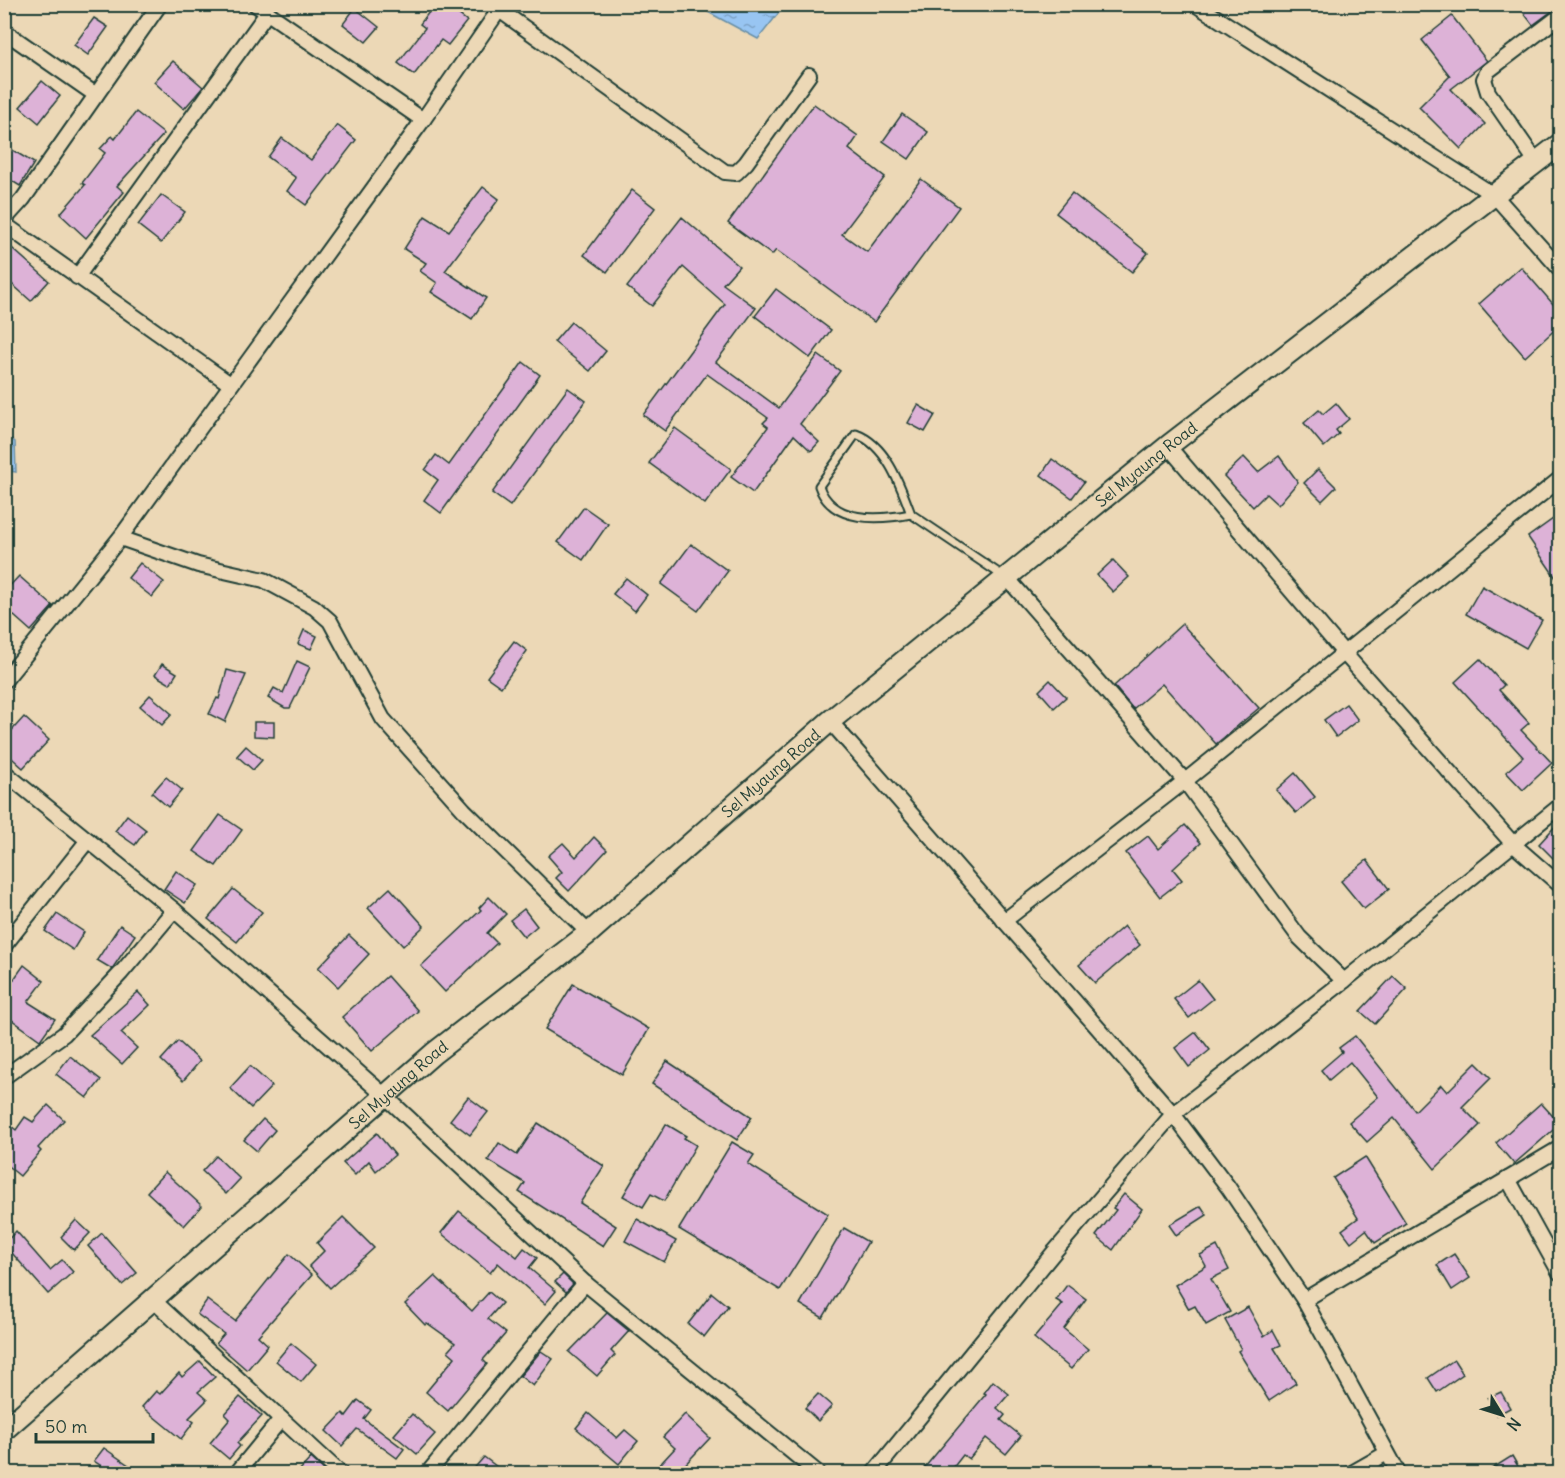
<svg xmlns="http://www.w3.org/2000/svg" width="1565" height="1478" font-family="Delius,sans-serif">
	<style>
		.water { fill: url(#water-ripples); stroke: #688fa6; stroke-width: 1.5 }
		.building { fill: #ddb2d7; stroke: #1f3d34; stroke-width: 1.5 }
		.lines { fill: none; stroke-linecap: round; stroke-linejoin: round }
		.lane-casing { stroke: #1f3d34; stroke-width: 11 }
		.street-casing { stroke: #1f3d34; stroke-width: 18 }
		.secondary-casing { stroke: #1f3d34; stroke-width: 24 }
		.lane { stroke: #ecd8b6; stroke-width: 7 }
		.street { stroke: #ecd8b6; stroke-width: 14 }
		.secondary { stroke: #ecd8b6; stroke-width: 20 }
		.labels { text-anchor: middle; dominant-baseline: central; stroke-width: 6; stroke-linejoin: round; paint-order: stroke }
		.street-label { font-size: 16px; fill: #1f3d34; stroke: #ecd8b6 }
	</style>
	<defs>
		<pattern id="water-ripples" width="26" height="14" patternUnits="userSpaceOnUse" patternTransform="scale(1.5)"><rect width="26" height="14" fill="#98c5f2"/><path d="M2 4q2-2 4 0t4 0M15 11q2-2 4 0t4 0" fill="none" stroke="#7ba1c5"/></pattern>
	</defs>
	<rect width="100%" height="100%" fill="#ecd8b6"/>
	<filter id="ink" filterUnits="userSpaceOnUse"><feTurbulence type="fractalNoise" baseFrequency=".0167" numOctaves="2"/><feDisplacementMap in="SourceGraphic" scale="12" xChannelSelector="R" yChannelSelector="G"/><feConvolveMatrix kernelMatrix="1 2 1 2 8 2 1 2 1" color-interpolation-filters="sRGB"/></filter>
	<g filter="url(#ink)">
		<g class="water">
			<polygon points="695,5 785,5 758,39"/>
			<polygon points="4,434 15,442 16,472 5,470"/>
		</g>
		<g class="building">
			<polygon points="435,4 445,4 467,21 448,45 441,40 414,75 398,63 425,28 420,24"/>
			<polygon points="1517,4 1560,4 1560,5 1533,25"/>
			<polygon points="355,8 379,27 366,42 343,24"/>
			<polygon points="1452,16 1487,61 1451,89 1485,124 1461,149 1419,107 1450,76 1422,40"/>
			<polygon points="94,18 108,27 88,55 74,45"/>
			<polygon points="173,61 203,87 184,109 154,82"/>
			<polygon points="42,81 60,96 39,123 20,107"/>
			<polygon points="814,104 858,136 849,149 885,177 842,234 867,252 921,179 959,207 874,322 776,250 772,255 728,223"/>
			<polygon points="136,112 164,134 117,186 124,192 86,238 60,214 85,185 82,183 105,153 100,149 112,136 115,139"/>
			<polygon points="902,114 928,132 909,159 883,141"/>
			<polygon points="337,125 356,140 306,205 287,191 296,178 268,157 282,138 311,160"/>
			<polygon points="4,145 34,163 20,186 4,176"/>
			<polygon points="483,187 499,199 445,271 486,298 472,319 431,292 437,283 420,271 426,263 404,249 425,216 449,231"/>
			<polygon points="632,190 655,208 607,272 584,255"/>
			<polygon points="1072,193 1148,253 1132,272 1056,213"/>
			<polygon points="161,195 185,212 161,243 138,225"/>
			<polygon points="682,217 739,266 723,284 756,308 716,362 779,408 818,355 840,371 800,424 819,442 811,451 794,435 753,493 731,477 768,427 763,423 768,418 707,374 665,431 643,415 725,304 683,267 652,306 627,287"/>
			<polygon points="4,241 49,281 31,301 4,277"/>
			<polygon points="1521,267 1560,312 1560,325 1525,357 1479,304"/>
			<polygon points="776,289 831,330 810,358 755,316"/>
			<polygon points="571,322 606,351 590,371 554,342"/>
			<polygon points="523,362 540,375 441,513 424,500 438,480 425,470 436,455 449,465"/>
			<polygon points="568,388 586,401 510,506 492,493"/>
			<polygon points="1336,403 1349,419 1336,430 1339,434 1324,447 1304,423 1319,410 1323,414"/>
			<polygon points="918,405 935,415 925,432 908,423"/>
			<polygon points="675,428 731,469 705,504 649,463"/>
			<polygon points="1279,456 1298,482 1278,505 1266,494 1253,507 1224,476 1244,457 1258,472"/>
			<polygon points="1052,459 1084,482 1072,498 1041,475"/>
			<polygon points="1318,469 1336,487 1322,501 1304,483"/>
			<polygon points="584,507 608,524 583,560 558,542"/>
			<polygon points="1560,514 1560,584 1528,537"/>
			<polygon points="691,544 728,571 698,611 661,584"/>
			<polygon points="1113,560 1129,577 1113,592 1097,575"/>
			<polygon points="140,563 164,582 152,597 128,578"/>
			<polygon points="19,576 53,606 31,631 4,607 4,592"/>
			<polygon points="626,578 647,595 635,611 613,594"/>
			<polygon points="1482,586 1542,620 1526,648 1466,614"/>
			<polygon points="1182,624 1259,708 1216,744 1162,684 1133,709 1114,686"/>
			<polygon points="304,630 317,636 311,649 298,644"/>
			<polygon points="514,641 527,651 501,687 487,677"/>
			<polygon points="1480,659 1504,685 1499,690 1529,723 1521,730 1552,763 1523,790 1506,772 1523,757 1455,682"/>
			<polygon points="297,661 310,667 290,708 285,708 268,698 274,688 283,693"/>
			<polygon points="162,664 177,673 170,684 155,675"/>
			<polygon points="227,670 246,675 225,722 209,714 217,698 219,699"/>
			<polygon points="1050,680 1066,697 1054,708 1039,691"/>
			<polygon points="150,695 172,714 162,725 140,706"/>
			<polygon points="1346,704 1358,720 1336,737 1324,720"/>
			<polygon points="24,717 49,740 23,768 4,751 4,739"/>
			<polygon points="254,722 274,722 274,737 254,736"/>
			<polygon points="246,746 262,760 253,770 237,756"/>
			<polygon points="1295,773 1315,797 1296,813 1276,790"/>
			<polygon points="166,777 182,790 168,807 152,793"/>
			<polygon points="127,815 146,830 135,845 115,831"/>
			<polygon points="220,815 242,830 216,866 194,851"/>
			<polygon points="1560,821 1560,865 1539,844"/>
			<polygon points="1185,825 1201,843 1173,869 1182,880 1160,897 1126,853 1148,836 1158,849"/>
			<polygon points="594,837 607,850 569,891 556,878 562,872 548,856 563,843 576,857"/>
			<polygon points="1367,860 1389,889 1364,909 1341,881"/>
			<polygon points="176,871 197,885 185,903 164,889"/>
			<polygon points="390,888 424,926 403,946 368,908"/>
			<polygon points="233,889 262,912 237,942 208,919"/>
			<polygon points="489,897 506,914 487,933 497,943 445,992 421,966 481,910 479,908"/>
			<polygon points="524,909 537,926 524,937 510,920"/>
			<polygon points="57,914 84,932 73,950 45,931"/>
			<polygon points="120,925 135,935 112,969 97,960"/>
			<polygon points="1124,926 1140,945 1095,983 1079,965"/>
			<polygon points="349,935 369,954 338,987 318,968"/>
			<polygon points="24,965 44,981 28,1002 55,1019 40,1040 4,1014 4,993"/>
			<polygon points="387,976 418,1011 372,1051 342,1017"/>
			<polygon points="1393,976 1407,989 1375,1024 1360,1011"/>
			<polygon points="1198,980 1213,999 1189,1018 1174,999"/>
			<polygon points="573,984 649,1029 622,1075 545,1029"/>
			<polygon points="138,992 150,1005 121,1033 137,1048 122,1064 90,1035"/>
			<polygon points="1196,1032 1210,1050 1189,1067 1175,1048"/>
			<polygon points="1355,1036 1415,1111 1441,1085 1447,1092 1476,1063 1491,1078 1462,1107 1480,1125 1435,1169 1394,1118 1367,1142 1349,1122 1378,1097 1350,1062 1329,1080 1321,1070 1342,1052 1339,1048"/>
			<polygon points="178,1041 200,1061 183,1081 161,1060"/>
			<polygon points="70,1056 101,1080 87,1098 56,1074"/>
			<polygon points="667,1061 752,1117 737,1140 652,1084"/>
			<polygon points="250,1066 272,1086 251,1108 230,1088"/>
			<polygon points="468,1097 488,1112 470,1135 450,1120"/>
			<polygon points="1541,1103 1560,1124 1514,1164 1496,1143"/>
			<polygon points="48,1105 64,1120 38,1148 41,1151 20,1176 4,1163 4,1120 16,1130 25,1117 33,1122"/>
			<polygon points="263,1119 275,1130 257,1151 244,1140"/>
			<polygon points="538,1123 604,1166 580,1203 616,1226 603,1246 519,1192 525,1183 488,1160 499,1143 517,1155"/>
			<polygon points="666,1124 686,1136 684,1138 696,1145 664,1201 651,1194 643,1207 623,1196"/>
			<polygon points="377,1133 395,1155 376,1171 369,1161 355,1175 343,1163"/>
			<polygon points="732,1142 754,1155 748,1164 828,1214 780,1290 679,1229"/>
			<polygon points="216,1156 240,1179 226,1194 202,1171"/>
			<polygon points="1365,1157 1406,1223 1375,1243 1366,1230 1351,1242 1342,1230 1358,1218 1333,1178"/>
			<polygon points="165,1172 202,1206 184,1226 147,1192"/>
			<polygon points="1124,1194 1142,1209 1113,1250 1096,1236 1116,1210 1113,1208"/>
			<polygon points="1201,1206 1207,1215 1176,1235 1169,1225"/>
			<polygon points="459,1211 517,1257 524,1248 537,1258 529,1268 556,1291 545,1304 498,1263 490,1273 441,1233"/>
			<polygon points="343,1217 374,1248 330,1288 309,1266 324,1251 317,1243"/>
			<polygon points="637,1219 676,1241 664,1262 625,1241"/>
			<polygon points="76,1220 90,1233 74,1250 61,1237"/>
			<polygon points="844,1228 868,1242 823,1318 800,1304"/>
			<polygon points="16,1231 50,1270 62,1260 73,1272 48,1294 4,1244"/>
			<polygon points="102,1233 137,1273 122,1285 88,1246"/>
			<polygon points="1217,1246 1229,1270 1211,1279 1230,1312 1206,1325 1195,1306 1189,1309 1175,1285 1206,1266 1200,1255"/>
			<polygon points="289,1254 312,1275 258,1336 268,1345 247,1370 216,1343 224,1334 197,1314 207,1300 235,1321"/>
			<polygon points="1454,1254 1470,1278 1452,1290 1437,1265"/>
			<polygon points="563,1274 573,1284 566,1292 555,1282"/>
			<polygon points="435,1276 472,1311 489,1292 502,1303 488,1319 506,1333 483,1360 487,1364 448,1411 426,1392 455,1357 448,1351 455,1343 427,1323 425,1325 405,1304"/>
			<polygon points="1067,1285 1086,1299 1064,1329 1088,1349 1071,1369 1034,1338 1063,1304 1056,1300"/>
			<polygon points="712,1293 728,1306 704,1337 688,1324"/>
			<polygon points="1248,1307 1264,1336 1273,1330 1281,1345 1274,1348 1296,1383 1269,1401 1238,1351 1241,1349 1225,1320"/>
			<polygon points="607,1313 629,1331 611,1351 615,1355 597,1376 569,1352"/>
			<polygon points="291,1343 316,1364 301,1382 276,1361"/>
			<polygon points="541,1351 553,1359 533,1386 520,1376"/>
			<polygon points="1454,1360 1463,1374 1437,1392 1428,1378"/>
			<polygon points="200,1361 215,1377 198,1392 207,1400 189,1418 194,1422 181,1439 142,1407 156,1391 160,1394 179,1373 182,1377"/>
			<polygon points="993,1381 1009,1394 997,1408 1005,1415 1001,1420 1021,1436 1006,1454 986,1438 969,1459 963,1455 949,1473 920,1473 986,1394 984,1393"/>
			<polygon points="1501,1392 1510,1408 1497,1415 1488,1398"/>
			<polygon points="818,1394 832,1406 818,1421 805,1408"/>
			<polygon points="240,1397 262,1416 237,1443 240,1446 229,1459 210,1443 230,1419 225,1414"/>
			<polygon points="358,1400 371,1410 364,1419 404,1449 397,1458 357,1429 342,1446 326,1431 343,1413 346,1416"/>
			<polygon points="588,1413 617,1438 625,1430 638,1441 619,1464 576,1428"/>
			<polygon points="412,1414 435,1434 417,1454 394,1435"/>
			<polygon points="685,1414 710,1438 677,1473 652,1473 675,1448 663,1437"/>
			<polygon points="104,1448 130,1466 125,1473 112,1473 94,1461"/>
			<polygon points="1512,1456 1519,1468 1511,1473 1485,1473"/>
			<polygon points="484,1457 505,1473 470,1473"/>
			<polygon points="311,1458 327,1473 297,1473"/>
		</g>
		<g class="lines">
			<g class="lane-casing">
				<g id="lane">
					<path d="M 856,434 C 887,445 901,487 911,514 C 879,520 832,524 819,486 Z"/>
					<polyline points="911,514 1003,576"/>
				</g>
			</g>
			<g class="street-casing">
				<g id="street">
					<polyline points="255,4 423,120"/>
					<polyline points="491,4 725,172 736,173 746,163 809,75"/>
					<polyline points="1195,4 1495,196 1560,269"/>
					<polyline points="4,31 96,95"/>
					<polyline points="1537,163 1488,92 1484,79 1488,71 1560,16"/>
					<polyline points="4,220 23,199 160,4"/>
					<polyline points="4,224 230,384"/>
					<polyline points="77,277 267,13"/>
					<polyline points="1168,446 1345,654 1514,845 1560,885"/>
					<polyline points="120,538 198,565 264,580 314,607 330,621 383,719 464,810 589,933"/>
					<polyline points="1008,579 1185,781 1299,937 1344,981"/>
					<polyline points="4,681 120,538 423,120 499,10"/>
					<polyline points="830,721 1173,1114 1228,1187 1304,1300 1399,1474"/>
					<polyline points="4,772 174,910 385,1096 585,1283 819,1474"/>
					<polyline points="1004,921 1185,781 1560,479"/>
					<polyline points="4,946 88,840"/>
					<polyline points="4,1077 64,1034 121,973 174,910"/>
					<polyline points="1508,1179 1560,1273"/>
					<polyline points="153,1300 341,1474"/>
					<polyline points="1304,1300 1560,1148"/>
					<polyline points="236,1474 281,1419"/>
					<polyline points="427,1474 585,1283"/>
					<polyline points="873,1474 1055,1251 1173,1114 1344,981 1560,806"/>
					<polyline points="1350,1474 1387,1453"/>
				</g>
			</g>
			<g class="secondary-casing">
				<g id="secondary">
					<path id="s1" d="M 4,1430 L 434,1053 L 589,933 L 830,721 L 1168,446 L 1560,144"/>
				</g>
			</g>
			<use href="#lane" class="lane"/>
			<use href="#street" class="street"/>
			<use href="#secondary" class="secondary"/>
		</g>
	</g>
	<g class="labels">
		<g class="street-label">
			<text stroke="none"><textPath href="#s1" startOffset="1496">Sel Myaung Road</textPath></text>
			<text stroke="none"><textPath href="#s1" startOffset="1010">Sel Myaung Road</textPath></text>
			<text stroke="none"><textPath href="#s1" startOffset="524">Sel Myaung Road</textPath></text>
		</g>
	</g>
	<rect width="1565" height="1478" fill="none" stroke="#ecd8b6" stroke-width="24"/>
	<rect x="12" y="12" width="1541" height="1454" fill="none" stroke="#1f3d34" stroke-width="2" filter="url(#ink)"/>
	<g transform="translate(1502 1415) rotate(128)" stroke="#ecd8b6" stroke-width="4.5" paint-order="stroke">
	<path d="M0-4.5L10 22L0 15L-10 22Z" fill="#1f3d34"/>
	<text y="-9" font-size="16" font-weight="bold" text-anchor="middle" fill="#1f3d34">N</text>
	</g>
	<path d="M36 1433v9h117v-9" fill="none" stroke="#1f3d34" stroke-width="3"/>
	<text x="45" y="1433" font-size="18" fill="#1f3d34" stroke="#ecd8b6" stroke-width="4.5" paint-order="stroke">50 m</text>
</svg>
